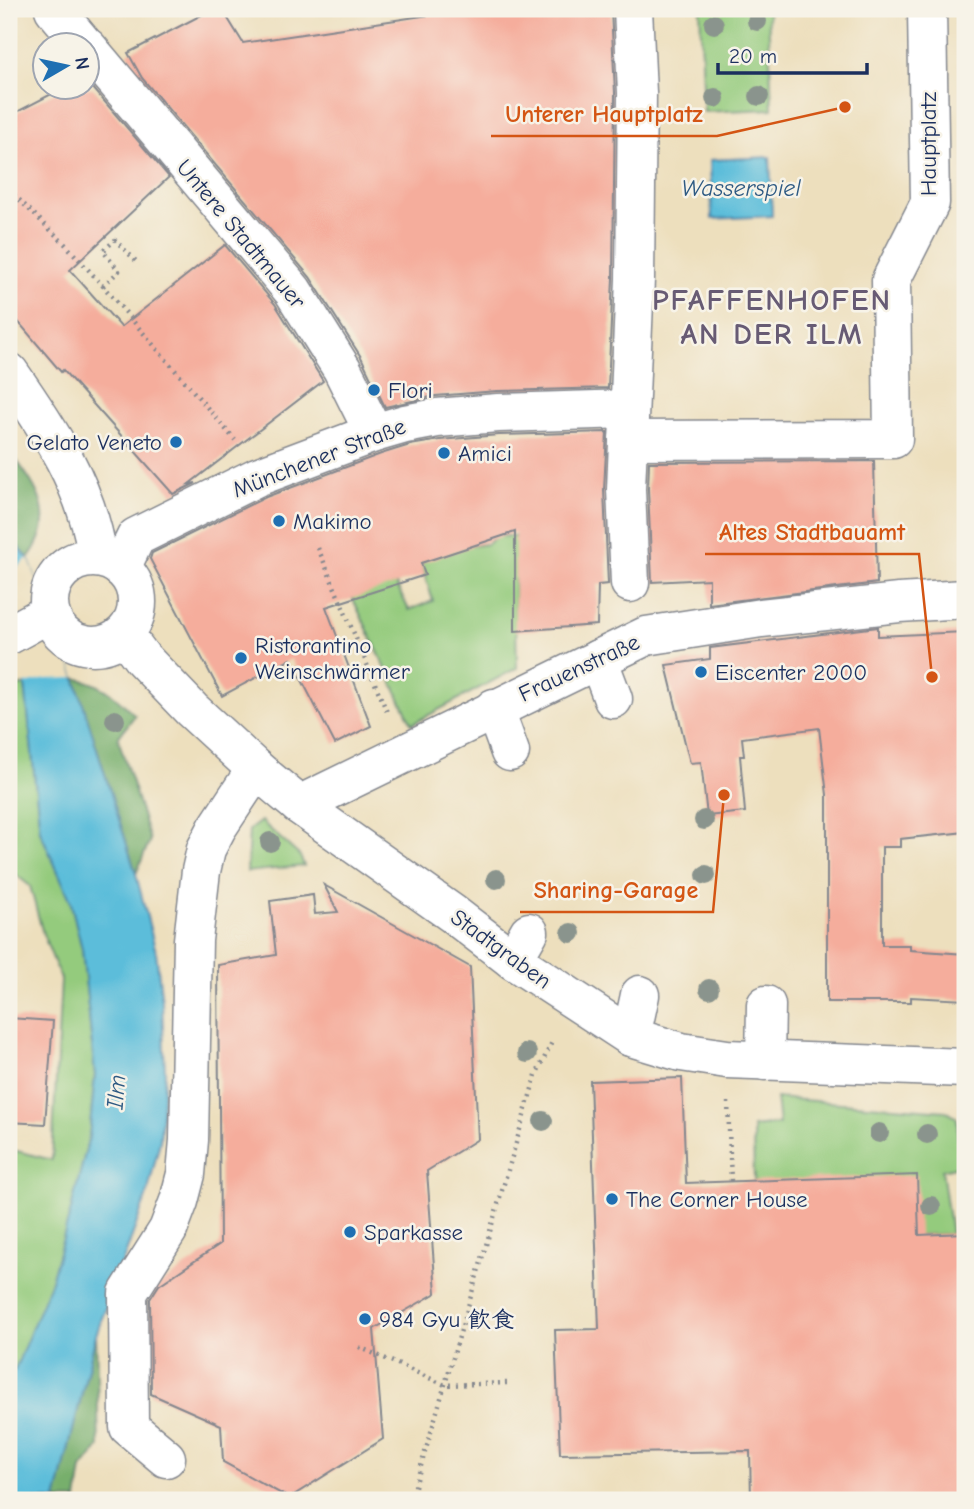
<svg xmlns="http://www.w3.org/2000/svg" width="974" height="1509" font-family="'Comic Neue','LXGW WenKai TC',sans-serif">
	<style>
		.green { fill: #94cb7d; stroke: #587d6e; stroke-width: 2 }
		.forest { fill: #77af6c; stroke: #496f65; stroke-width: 2 }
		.water { fill: #5bbdda; stroke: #3b769c; stroke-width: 2 }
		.pier { fill: #eddfbd }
		.building { fill: #f5ad9c }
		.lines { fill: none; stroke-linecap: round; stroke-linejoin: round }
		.minor-casing { stroke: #84878e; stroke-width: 41 }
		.path { stroke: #84878e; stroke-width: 4.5; stroke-dasharray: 2 5; stroke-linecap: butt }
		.minor { stroke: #fff; stroke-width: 38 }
		.tree { fill: #8a948d }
		.poi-dot { fill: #1f6fb2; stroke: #f7f3e8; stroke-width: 2.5 }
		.labels { text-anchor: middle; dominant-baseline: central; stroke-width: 5; stroke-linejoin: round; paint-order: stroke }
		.street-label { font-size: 23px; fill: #1b2f5e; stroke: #f7f3e8 }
		.poi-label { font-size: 23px; fill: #1b2f5e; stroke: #f7f3e8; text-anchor: start }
		.water-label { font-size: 24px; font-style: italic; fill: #2e5a83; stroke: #f7f3e8 }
		.district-label { font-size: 30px; font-weight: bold; letter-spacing: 2px; fill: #675b74; stroke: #f7f3e8 }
		.leader { fill: none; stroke: #d45514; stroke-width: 2.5 }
		.callout-dot { fill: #d45514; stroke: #f7f3e8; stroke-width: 2.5 }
		.callout-label { font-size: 24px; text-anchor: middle; font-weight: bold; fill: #d45514; stroke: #f7f3e8; stroke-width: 5; stroke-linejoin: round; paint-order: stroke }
	</style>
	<rect width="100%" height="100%" fill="#f7f3e8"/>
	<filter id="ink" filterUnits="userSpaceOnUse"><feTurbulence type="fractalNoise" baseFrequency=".0143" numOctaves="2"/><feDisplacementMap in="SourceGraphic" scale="14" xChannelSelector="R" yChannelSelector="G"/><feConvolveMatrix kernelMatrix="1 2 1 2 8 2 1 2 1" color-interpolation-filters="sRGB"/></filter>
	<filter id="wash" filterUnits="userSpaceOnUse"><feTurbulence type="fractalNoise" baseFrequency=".00686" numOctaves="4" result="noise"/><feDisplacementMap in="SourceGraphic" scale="28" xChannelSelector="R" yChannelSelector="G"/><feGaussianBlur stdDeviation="1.57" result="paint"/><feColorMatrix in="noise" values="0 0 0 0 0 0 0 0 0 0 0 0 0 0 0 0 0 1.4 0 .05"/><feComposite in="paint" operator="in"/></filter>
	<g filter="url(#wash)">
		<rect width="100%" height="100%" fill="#eddfbd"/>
		<g class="green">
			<polygon points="700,9 768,9 772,109 704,112"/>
			<polygon points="497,536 533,537 515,581 517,668 412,724 327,544 396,584 409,610 433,601 421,563 439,550 487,544"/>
			<polygon points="25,684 40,831 70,899 82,949 95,1075 89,1137 71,1210 51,1281 15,1371 9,1359 9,1149 52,1160 61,979 43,934 30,886 9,869 9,690"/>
			<polygon points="261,821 300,856 304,866 247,872 249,830"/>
			<polygon points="776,1098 946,1111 957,1118 959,1166 942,1170 951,1234 919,1235 754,1181 753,1127 779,1124"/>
		</g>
		<g class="forest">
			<path d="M 9,450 C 35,486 61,515 28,558 L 9,537 Z"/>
			<path d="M 75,678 C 104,684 114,695 135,715 L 118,738 L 150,840 L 136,874 Z"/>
			<polygon points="96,1335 99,1447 82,1469 77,1500 56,1500"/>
		</g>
		<g class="water">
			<polygon points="770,157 772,216 712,219 710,160"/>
			<polygon points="9,537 28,558 75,678 136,874 156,952 162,1002 165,1073 160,1141 147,1195 96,1335 56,1500 9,1500 9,1359 15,1370 51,1281 71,1210 89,1137 95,1075 82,949 70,899 40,831 25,684 9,650"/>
		</g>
		<polygon class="pier" points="28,558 57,628 75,678 46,679 21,685 9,658 9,576"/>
		<g id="blocks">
			<g class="building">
				<polygon points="213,9 222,9 243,43 469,9 611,9 615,93 613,278 608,388 497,391 435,396 385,407 361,357 310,277 142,78 128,53"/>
				<polygon points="63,88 93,88 169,177 70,270 121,327 225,245 275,304 323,381 189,484 196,483 173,494 63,370 61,372 9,311 9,116"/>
				<polygon points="607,432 604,490 608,584 598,585 597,625 515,631 515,532 421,563 425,575 326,607 371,726 335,744 291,659 222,696 150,559 152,553 266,497 381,454 410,445 440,440 499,435"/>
				<polygon points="874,461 877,583 709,604 709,579 652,582 648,489 649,462"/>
				<polygon points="878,627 878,636 965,632 965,832 900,839 900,847 882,847 882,945 910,945 910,950 965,954 965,1000 911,997 911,1002 827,1002 827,795 819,728 742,738 744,756 740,756 745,812 707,816 701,762 690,763 666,665 710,659 710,648"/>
				<polygon points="324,885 470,967 478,1139 427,1171 436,1293 374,1329 383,1439 289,1498 223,1462 221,1425 151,1394 150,1299 159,1285 220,1244 218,965 276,955 270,901 313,895 315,914 338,912"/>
				<polygon points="9,1018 53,1021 45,1124 9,1122"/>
				<polygon points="682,1078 686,1183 917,1175 919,1235 965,1233 965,1500 751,1500 750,1451 560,1454 555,1330 599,1329 590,1081"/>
			</g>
		</g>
	</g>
	<g filter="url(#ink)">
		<use href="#blocks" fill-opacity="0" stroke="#84878e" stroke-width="2"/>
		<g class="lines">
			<g class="minor-casing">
				<g id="minor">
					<polyline points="54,9 85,46"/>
					<polyline points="88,48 293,291 342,369 374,433"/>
					<path d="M 9,372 C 49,429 87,486 98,557"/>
					<polyline points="628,440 893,439 891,280 930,203 927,9"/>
					<circle cx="93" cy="602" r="44"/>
					<polyline points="121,568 136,537 257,477 374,433 405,424 437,418 498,413 629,409"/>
					<polyline points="630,583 626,489 635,279 637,93 633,9"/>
					<polyline points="124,634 142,658 192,710 256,769 299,805 453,914 513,960 631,1037 681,1052 727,1059 965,1068"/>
					<polyline points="9,635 49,613"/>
					<polyline points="598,659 613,699"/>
					<polyline points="494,708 510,752"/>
					<polyline points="299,805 646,636 761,618 899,603 965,599"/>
					<polyline points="513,960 529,932"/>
					<polyline points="631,1037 640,995"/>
					<polyline points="765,1061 766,1005"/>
					<polyline points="166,1458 129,1427 128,1293 168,1230 179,1201 186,1174 189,1140 193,940 201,871 206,849 217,828 256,769"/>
				</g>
			</g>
			<g class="path">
				<polyline points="9,190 65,244 103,286 235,440"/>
				<polyline points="103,286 119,271 103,251 115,240 136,261"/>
				<polyline points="318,548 387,712"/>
				<polyline points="728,1102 731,1182"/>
				<polyline points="359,1347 445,1385 507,1383"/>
				<polyline points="411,1500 536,1075 553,1040"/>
			</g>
			<use href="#minor" class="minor"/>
		</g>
		<g class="tree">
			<circle cx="757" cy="21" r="10"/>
			<circle cx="714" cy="24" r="10"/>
			<circle cx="759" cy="96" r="10"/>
			<circle cx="715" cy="98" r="10"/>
			<circle cx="115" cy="720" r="10"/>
			<circle cx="704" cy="820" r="10"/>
			<circle cx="270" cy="842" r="10"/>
			<circle cx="706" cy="875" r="10"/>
			<circle cx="496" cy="879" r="10"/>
			<circle cx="571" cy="933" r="10"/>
			<circle cx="709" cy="989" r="10"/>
			<circle cx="527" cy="1053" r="10"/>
			<circle cx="543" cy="1121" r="10"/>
			<circle cx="879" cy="1133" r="10"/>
			<circle cx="927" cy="1134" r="10"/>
			<circle cx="931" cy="1206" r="10"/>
		</g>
	</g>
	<g class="poi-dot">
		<circle cx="374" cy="390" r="7"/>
		<circle cx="176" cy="442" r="7"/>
		<circle cx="444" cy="453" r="7"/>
		<circle cx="279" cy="521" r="7"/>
		<circle cx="241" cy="658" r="7"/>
		<circle cx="701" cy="672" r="7"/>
		<circle cx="612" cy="1199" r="7"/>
		<circle cx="350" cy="1232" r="7"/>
		<circle cx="365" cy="1319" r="7"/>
	</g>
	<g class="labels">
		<g class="street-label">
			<text transform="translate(928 144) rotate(-90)">Hauptplatz</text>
			<text transform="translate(241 234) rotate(50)">Untere Stadtmauer</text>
			<text transform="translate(319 458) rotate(-21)">Münchener Straße</text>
			<text transform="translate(579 668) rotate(-25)">Frauenstraße</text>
			<text transform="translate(501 949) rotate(36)">Stadtgraben</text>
		</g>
		<g class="poi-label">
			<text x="388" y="390">Flori</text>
			<text x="162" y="442" text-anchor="end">Gelato Veneto</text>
			<text x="458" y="453">Amici</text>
			<text x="293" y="521">Makimo</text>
			<text x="255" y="645">Ristorantino<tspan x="255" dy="26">Weinschwärmer</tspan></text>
			<text x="715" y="672">Eiscenter 2000</text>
			<text x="626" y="1199">The Corner House</text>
			<text x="364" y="1232">Sparkasse</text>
			<text x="379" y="1319">984 Gyu 飲食</text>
		</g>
		<g class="water-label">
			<text x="741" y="188">Wasserspiel</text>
			<text transform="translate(116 1092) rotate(-85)">Ilm</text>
		</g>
		<g class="district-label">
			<text x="772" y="300">PFAFFENHOFEN<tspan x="772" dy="34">AN DER ILM</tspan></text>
		</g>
	</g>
	<path class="leader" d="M845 107L717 136H491M932 677L919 554H705M724 795L713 912H520"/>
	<g class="callout-dot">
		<circle cx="845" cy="107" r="7"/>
		<circle cx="932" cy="677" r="7"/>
		<circle cx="724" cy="795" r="7"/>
	</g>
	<g class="callout-label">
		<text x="604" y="122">Unterer Hauptplatz</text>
		<text x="812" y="540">Altes Stadtbauamt</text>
		<text x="616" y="898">Sharing-Garage</text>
	</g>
	<rect width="974" height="1509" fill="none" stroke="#f7f3e8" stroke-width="35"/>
	<g transform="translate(66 66) rotate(81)"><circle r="33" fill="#f7f3e8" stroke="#9fa5b1" stroke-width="2"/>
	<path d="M0-5L12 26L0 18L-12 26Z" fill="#1f6fb2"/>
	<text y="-10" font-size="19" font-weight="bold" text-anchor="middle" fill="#1b2f5e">N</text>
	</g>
	<path d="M718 63v10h149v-10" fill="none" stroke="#1b2f5e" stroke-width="3.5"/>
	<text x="729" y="63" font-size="21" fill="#1b2f5e" stroke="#f7f3e8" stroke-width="5" paint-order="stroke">20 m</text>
</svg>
